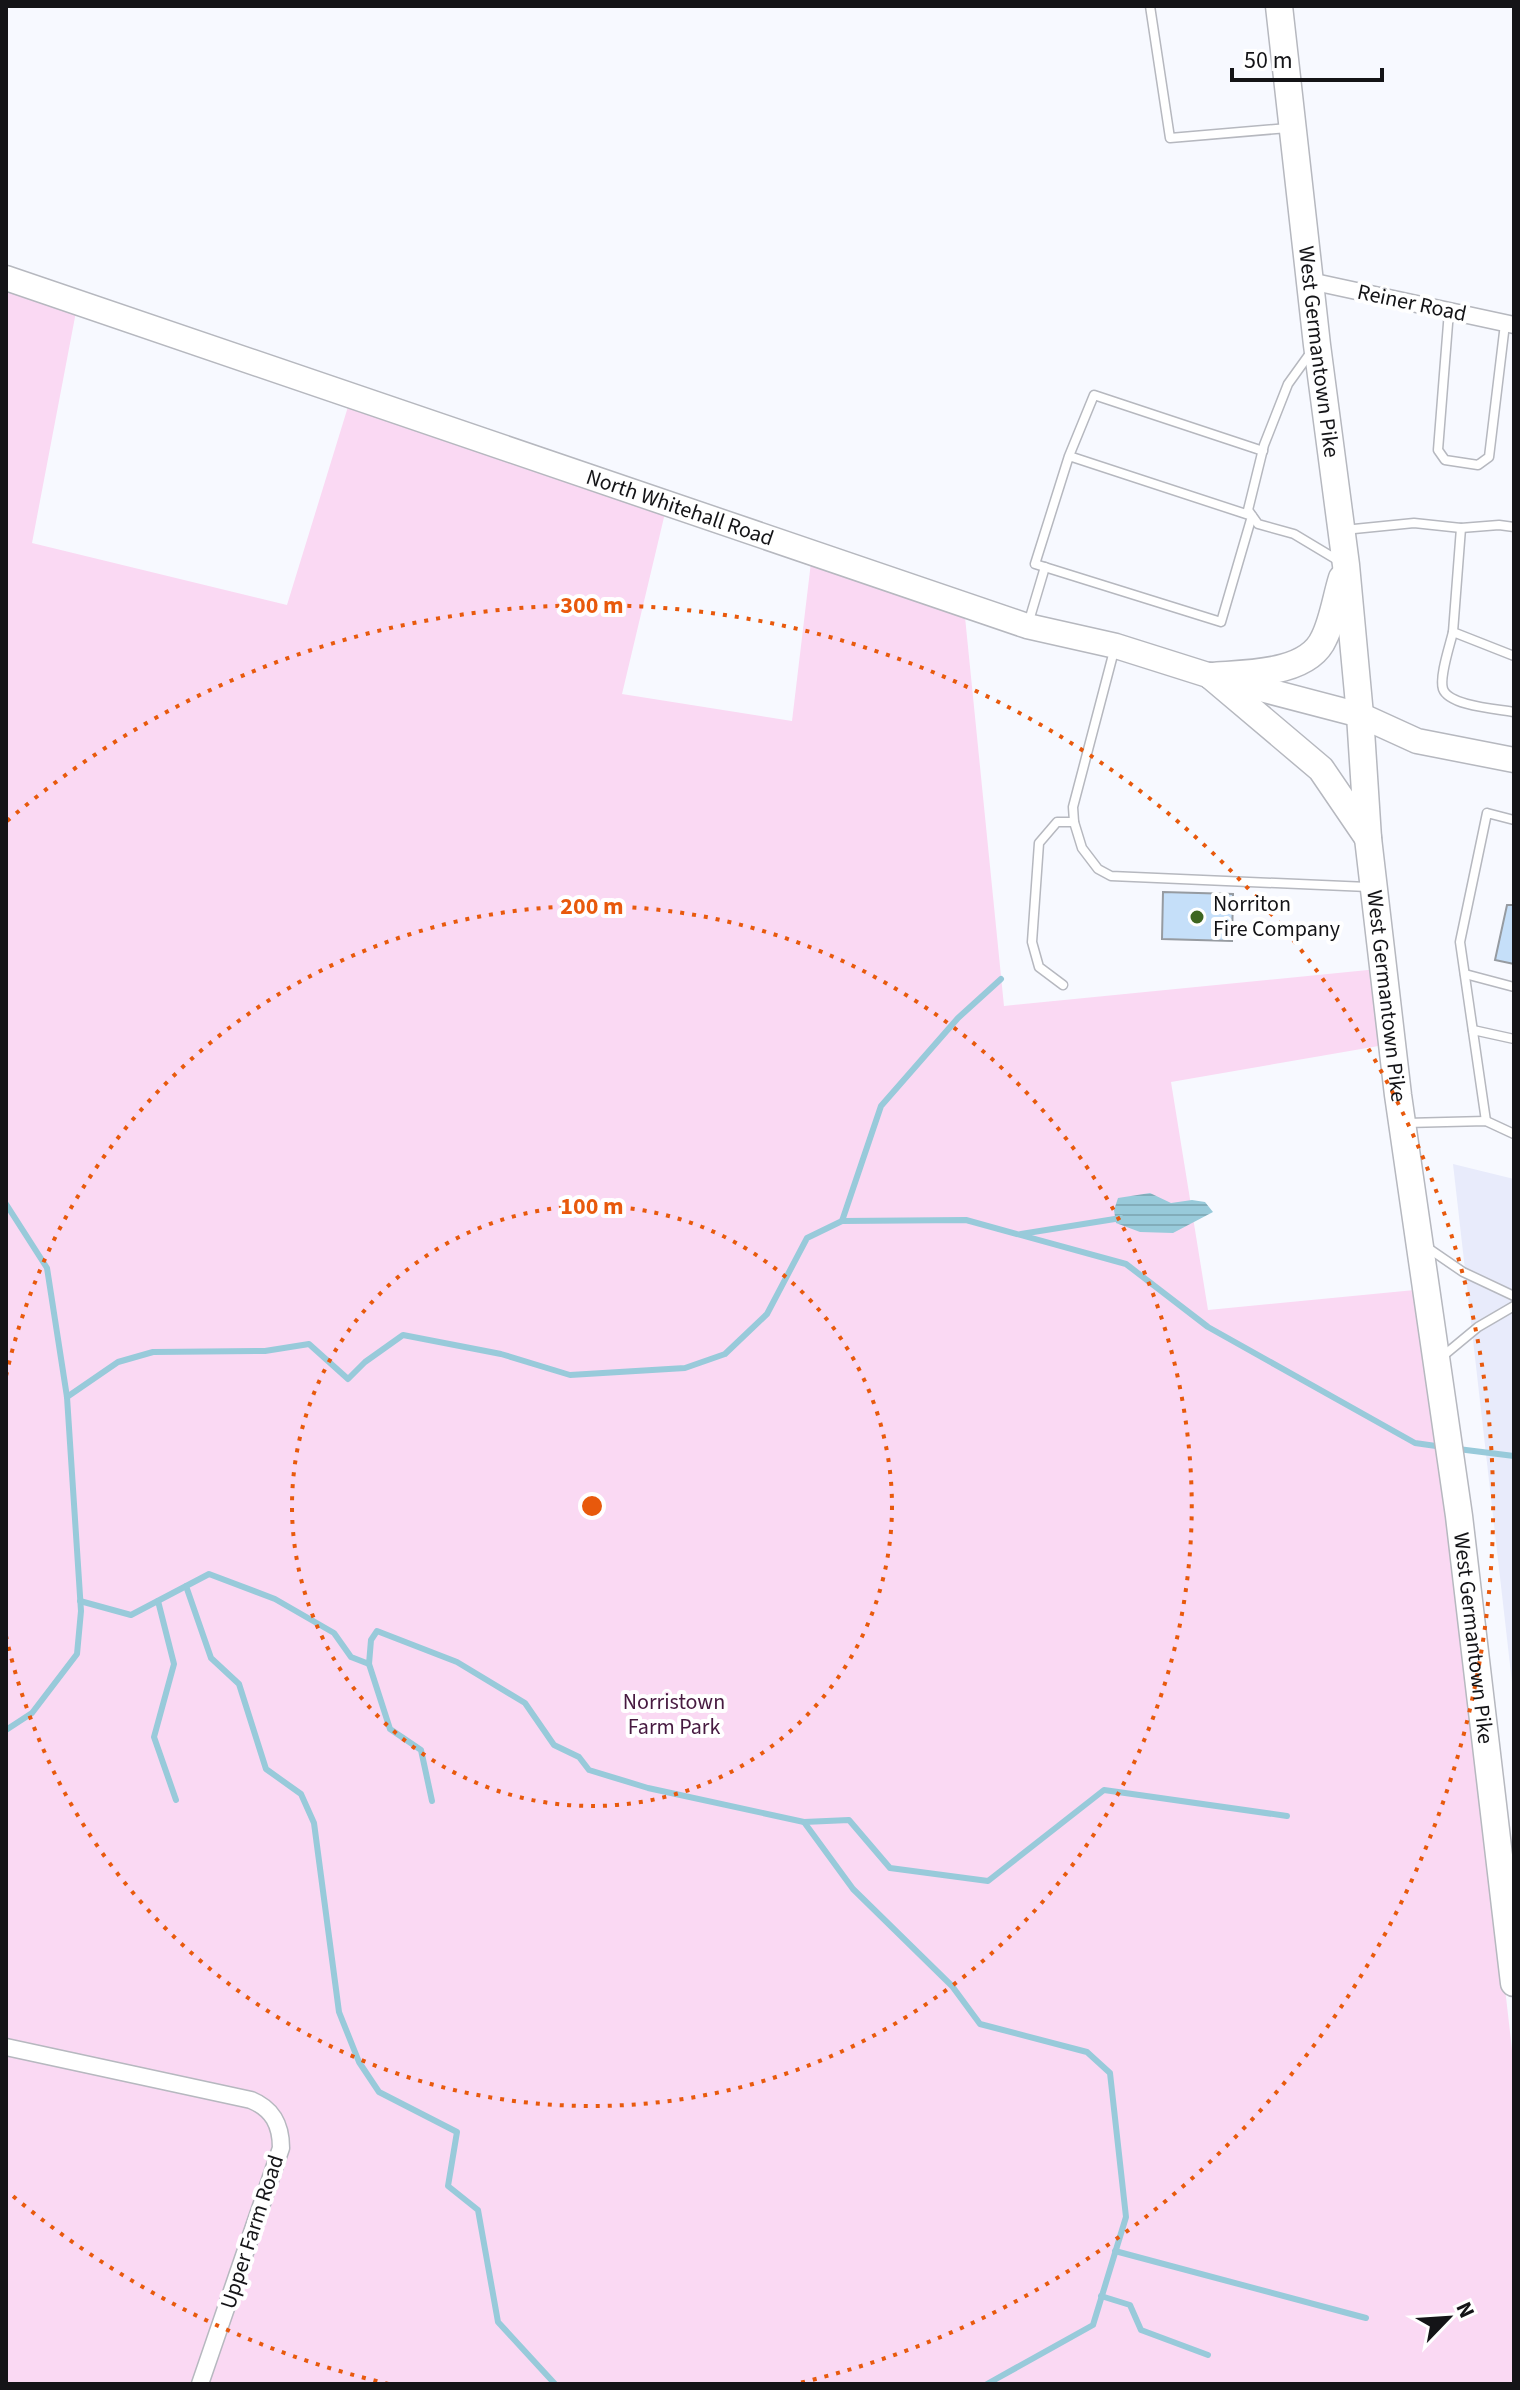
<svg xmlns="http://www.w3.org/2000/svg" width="1520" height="2390" font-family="'Source Sans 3',sans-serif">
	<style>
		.built { fill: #e8ebfb }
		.green { fill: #fad9f3 }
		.water { fill: url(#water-rules) }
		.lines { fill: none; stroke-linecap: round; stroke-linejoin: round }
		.stream { stroke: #98cada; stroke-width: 6 }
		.building { fill: #c5dff9; stroke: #969ba1; stroke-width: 2 }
		.lane-casing { stroke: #b6b8bf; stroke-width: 11 }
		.street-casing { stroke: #b6b8bf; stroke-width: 19 }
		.secondary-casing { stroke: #b6b8bf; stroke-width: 27 }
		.primary-casing { stroke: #b6b8bf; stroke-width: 29 }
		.lane { stroke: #fff; stroke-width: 8 }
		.street { stroke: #fff; stroke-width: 16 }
		.secondary { stroke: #fff; stroke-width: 24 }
		.primary { stroke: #fff; stroke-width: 26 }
		.ring { fill: none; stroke: #e8590c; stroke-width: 4; stroke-dasharray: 4 8 }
		.poi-dot { fill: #3e6621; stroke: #fff; stroke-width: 3 }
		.labels { text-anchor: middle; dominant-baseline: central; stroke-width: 8; stroke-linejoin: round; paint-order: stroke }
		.street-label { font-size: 22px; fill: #141417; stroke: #fff }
		.poi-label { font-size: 22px; fill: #141417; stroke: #fff; text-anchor: start }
		.park-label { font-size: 22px; fill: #471a40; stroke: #fff }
		.centre { fill: #e8590c; stroke: #fff; stroke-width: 4 }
		.ring-label { font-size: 24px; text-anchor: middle; font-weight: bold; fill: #e8590c; stroke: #fff; stroke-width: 8; stroke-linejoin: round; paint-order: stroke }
	</style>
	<defs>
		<pattern id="water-rules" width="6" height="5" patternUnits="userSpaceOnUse" patternTransform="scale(2)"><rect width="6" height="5" fill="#98cada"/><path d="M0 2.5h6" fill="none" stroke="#82adba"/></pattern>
	</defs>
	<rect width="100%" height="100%" fill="#f7f9ff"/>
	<polygon class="built" points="1453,1164 1514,1179 1514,1700"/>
	<polygon class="green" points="6,271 79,296 32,543 287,605 355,384 665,513 622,694 792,721 812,554 965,617 1004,1006 1388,968 1390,1044 1171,1082 1208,1310 1425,1289 1514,2067 1514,2384 6,2384"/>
	<polygon class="water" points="1150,1193 1171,1203 1192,1200 1205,1202 1213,1212 1173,1233 1140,1232 1116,1223 1114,1210 1118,1198"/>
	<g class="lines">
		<g class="stream">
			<polyline points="6,1204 47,1268 67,1397 81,1611 77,1654 32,1713 6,1730"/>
			<polyline points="842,1221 881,1106 958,1018 1001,979"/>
			<polyline points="1021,1234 1121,1218"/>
			<polyline points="67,1397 118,1362 153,1352 265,1351 309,1344 348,1379 365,1362 403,1335 501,1354 570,1375 685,1368 725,1354 767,1314 807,1238 842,1221 966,1220 1126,1264 1208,1327 1415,1443 1443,1447"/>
			<polyline points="1458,1449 1514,1456"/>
			<polyline points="186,1586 211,1658 239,1684 266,1769 301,1794 314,1823 339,2012 359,2062 379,2092 457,2132 448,2186 478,2210 498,2322 555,2384"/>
			<polyline points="80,1601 131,1615 209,1574 275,1599 334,1633 351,1657 369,1664 371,1640 377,1631 457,1662 525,1703 554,1745 579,1757 589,1770 648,1788 804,1822 853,1889 952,1986 980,2024 1087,2052 1110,2073 1126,2217 1093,2325 987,2384"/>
			<polyline points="158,1601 174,1664 154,1737 176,1800"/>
			<polyline points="369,1664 390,1729 421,1750 432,1801"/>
			<polyline points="804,1822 849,1820 890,1868 988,1881 1104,1790 1287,1816"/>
			<polyline points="1115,2251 1366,2318"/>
			<polyline points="1101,2296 1130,2305 1141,2330 1208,2355"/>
		</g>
	</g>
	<g class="building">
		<polygon points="1163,892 1233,894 1232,941 1162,939"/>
		<polygon points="1507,905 1514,905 1514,964 1495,960"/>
	</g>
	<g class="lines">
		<g class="lane-casing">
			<g id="lane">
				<polyline points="1150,6 1170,138 1288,128"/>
				<polyline points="1449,311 1438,450 1445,460 1478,465 1489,457 1505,324"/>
				<polyline points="1311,352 1288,384 1264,445 1248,510 1258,524 1294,534 1339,561"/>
				<polyline points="1069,456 1035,564 1221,622 1252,516 1069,456 1094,395 1263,451"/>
				<polyline points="1461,528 1453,632 1514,656"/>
				<polyline points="1344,530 1414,523 1461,528 1499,525 1514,527"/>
				<polyline points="1028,624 1045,567"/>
				<path d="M 1453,632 C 1450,645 1439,677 1443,689 C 1449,706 1498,709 1514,712"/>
				<polyline points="1115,647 1073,807 1074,822 1082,848 1098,869 1111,876 1368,887"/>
				<polyline points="1465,974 1514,987"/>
				<polyline points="1063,985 1039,967 1032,942 1039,843 1057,822 1074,822"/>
				<polyline points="1473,1030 1514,1039"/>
				<polyline points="1486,1121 1460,942 1487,813 1514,820"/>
				<polyline points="1406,1123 1486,1121 1514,1134"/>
				<polyline points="1428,1248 1463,1272 1514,1296"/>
				<polyline points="1443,1356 1478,1327 1514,1306"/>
			</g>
		</g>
		<g class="street-casing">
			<g id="street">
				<polyline points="1310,281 1514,325"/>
				<path d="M 6,2047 L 251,2100 C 273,2109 281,2125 281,2148 L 200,2384"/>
			</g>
		</g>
		<g class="secondary-casing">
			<g id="secondary">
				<path id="s1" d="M 6,278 L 1027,626 L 1116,646 L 1211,676 L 1360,715 L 1417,741 L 1514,760"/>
			</g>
		</g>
		<g class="primary-casing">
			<g id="primary">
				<path id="s2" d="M 1279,6 L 1317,345 L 1346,565 L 1360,715 L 1368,838 L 1398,1095 L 1459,1516 L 1514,1983"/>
				<polyline points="1211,676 1321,769 1368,838"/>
				<path d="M 1211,676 C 1245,673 1308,675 1324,638 C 1333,620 1336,597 1342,578"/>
			</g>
		</g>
		<use href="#lane" class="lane"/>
		<use href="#street" class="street"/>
		<use href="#secondary" class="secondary"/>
		<use href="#primary" class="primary"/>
	</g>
	<g class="ring">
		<circle cx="592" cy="1506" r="300"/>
		<path d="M6 1376A600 600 0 1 1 6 1636"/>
		<path d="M389 2384A901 901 0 0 1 7 2191M7 821A901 901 0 1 1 795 2384"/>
	</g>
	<circle class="poi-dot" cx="1197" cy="917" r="8"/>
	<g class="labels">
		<g class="street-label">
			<text transform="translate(1412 303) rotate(12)">Reiner Road</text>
			<text stroke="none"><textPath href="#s2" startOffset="348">West Germantown Pike</textPath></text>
			<text stroke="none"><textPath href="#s1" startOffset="712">North Whitehall Road</textPath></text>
			<text stroke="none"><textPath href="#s2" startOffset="996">West Germantown Pike</textPath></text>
			<text stroke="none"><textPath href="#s2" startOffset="1644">West Germantown Pike</textPath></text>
			<text transform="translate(252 2232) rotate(-72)">Upper Farm Road</text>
		</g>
		<g class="poi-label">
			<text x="1213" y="904">Norriton<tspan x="1213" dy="25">Fire Company</tspan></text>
		</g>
		<g class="park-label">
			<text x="674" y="1702">Norristown<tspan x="674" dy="25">Farm Park</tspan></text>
		</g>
	</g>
	<circle cx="592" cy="1506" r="12" class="centre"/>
	<g class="ring-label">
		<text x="592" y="613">300 m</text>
		<text x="592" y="914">200 m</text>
		<text x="592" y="1214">100 m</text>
	</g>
	<rect width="1520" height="2390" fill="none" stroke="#141417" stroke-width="16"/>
	<g transform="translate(1448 2318) rotate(65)" stroke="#ffffff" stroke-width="6" paint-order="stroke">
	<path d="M0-6L14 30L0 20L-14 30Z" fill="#141417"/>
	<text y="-12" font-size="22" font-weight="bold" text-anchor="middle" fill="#141417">N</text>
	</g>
	<path d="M1232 68v12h150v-12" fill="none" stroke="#141417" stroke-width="4"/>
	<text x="1244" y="68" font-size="24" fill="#141417" stroke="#ffffff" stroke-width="6" paint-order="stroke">50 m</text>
</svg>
